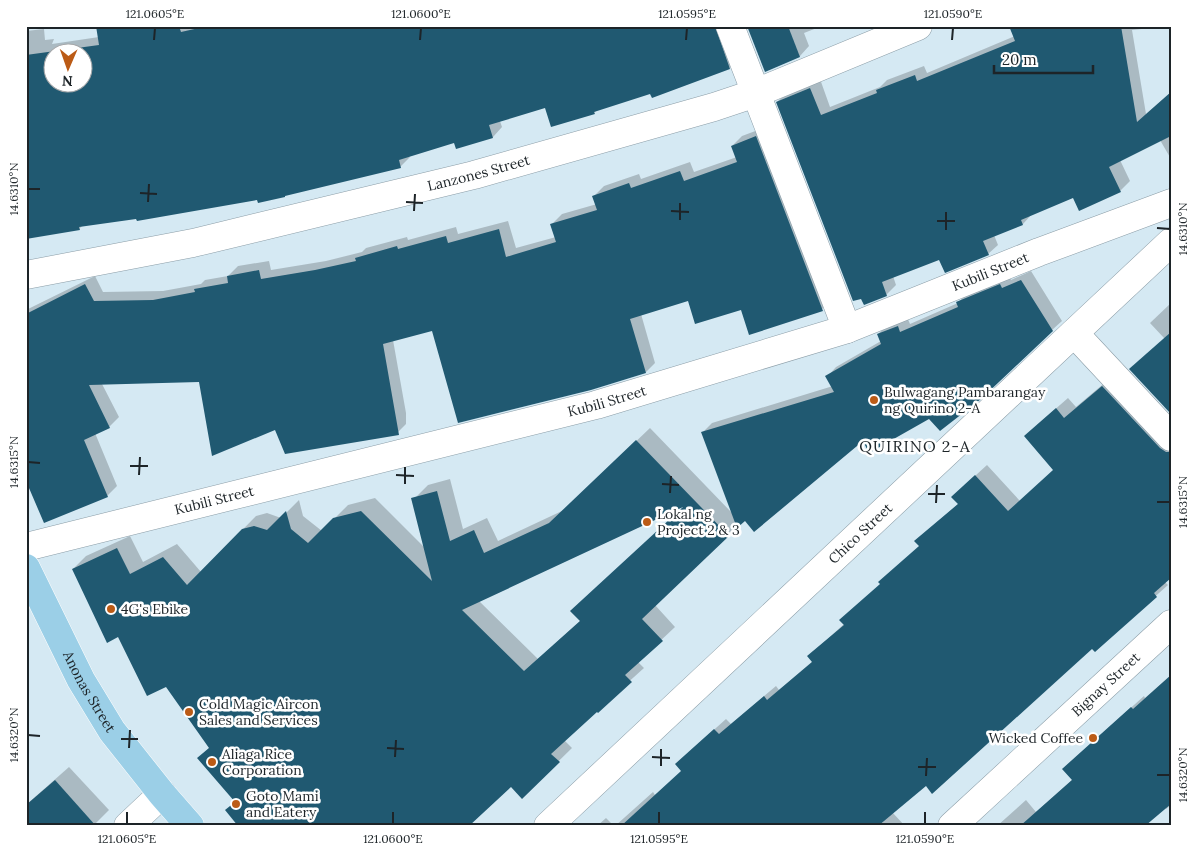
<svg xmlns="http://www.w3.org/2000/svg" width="1197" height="852" font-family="Lora,serif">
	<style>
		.shadow { fill: #0003; fill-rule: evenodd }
		.building { fill: #205971; fill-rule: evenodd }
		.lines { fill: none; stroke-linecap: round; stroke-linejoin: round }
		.minor-casing { stroke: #8b9da7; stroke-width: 29 }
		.major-casing { stroke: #fff; stroke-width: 29 }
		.minor { stroke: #fff; stroke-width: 28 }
		.major { stroke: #9bcfe7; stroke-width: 28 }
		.ticks { fill: none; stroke: #1d2428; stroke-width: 2 }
		.poi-dot { fill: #bb5b16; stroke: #fff; stroke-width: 2 }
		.labels { text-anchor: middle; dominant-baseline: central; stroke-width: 5; stroke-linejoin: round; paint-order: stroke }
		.street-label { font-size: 14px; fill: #1d2428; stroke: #fff }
		.poi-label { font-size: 14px; fill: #1d2428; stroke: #fff; text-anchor: start }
		.quarter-label { font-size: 16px; letter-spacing: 1px; fill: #1d2428; stroke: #fff }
		.neatline { fill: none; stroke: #1d2428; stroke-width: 2 }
		.ticks-label { font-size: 12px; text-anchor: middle; fill: #1d2428 }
	</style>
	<rect width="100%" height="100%" fill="#d5e9f3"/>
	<g class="shadow">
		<path d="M 99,26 L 726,26 L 739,59 L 729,68 L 597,110 L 594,113 L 546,106 L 500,121 L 502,127 L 493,137 L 455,141 L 409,156 L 410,157 L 400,167 L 257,199 L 83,225 L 79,229 L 26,238 L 26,31 L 44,29 L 45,40 L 54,39 L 52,44 L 99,37 ZM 52,52 L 82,52 L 82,82 L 52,82 Z"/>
		<polygon points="748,26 822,26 804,33 809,46 800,56 765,71"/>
		<polygon points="1011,26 1171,26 1132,30 1146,114 1171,92 1171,159 1160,140 1120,160 1130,181 1120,191 1074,197 1032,214 1023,224 994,235 998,245 988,254 940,258 893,276 896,285 886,295 777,102 787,92 820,79 830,107 880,87 887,80 924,66 927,73 1015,36"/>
		<polygon points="766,127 832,300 822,309 750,334 742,308 689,300 641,314 655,363 646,372 433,329 393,340 406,413 406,424 396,434 276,429 200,381 102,384 119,417 109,427 95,433 117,486 107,496 26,454 26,310 95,276 103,292 163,291 201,284 205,280 228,276 238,266 269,261 271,270 326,261 362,252 366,248 407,237 408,240 456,227 458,234 508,221 516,248 556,237 552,224 562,214 597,204 594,196 604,186 639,174 641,179 690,162 694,172 737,157 732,146 742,136"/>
		<path d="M 1031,271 L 1062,321 L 1052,330 L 930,417 L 863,439 L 745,519 L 655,605 L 675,627 L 638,662 L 644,668 L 564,740 L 572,748 L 522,797 L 511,786 L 470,824 L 472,826 L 297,826 L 227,810 L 236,801 L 199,758 L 210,747 L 166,686 L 119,636 L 73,569 L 86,556 L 130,536 L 143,562 L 177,544 L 201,572 L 256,516 L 267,513 L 281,518 L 299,500 L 303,516 L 322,531 L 348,505 L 375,498 L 425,548 L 415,498 L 428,485 L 450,479 L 463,529 L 487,518 L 498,541 L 564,510 L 650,428 L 733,514 L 703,432 L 712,423 L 833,386 L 827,377 L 836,367 L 881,341 L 878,334 L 888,325 L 907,317 L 910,324 L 958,303 L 967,293 L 1010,276 L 1011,280 ZM 686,505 L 581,620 L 538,659 L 479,601 Z"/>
		<polygon points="1171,303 1171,412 1164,338 1150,323"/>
		<polygon points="1114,375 1171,436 1171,576 1165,582 1168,585 1095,650 1092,647 892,812 905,826 615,826 653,792 655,795 683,771 688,753 726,719 731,724 776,686 779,690 813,661 809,656 844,624 881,584 920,546 916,541 959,503 964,486 987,465 1020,501 1055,470 1037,425 1068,398 1076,407"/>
		<polygon points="1171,675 1171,805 1166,809 1165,807 1144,826 997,826 1026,800 1036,812 1073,779 1075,758 1144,696 1145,698"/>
		<polygon points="69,767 109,810 93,826 26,805"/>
		<polygon points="606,818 614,826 597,826"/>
	</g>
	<g class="building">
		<path d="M 96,26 L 179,26 L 181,32 L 208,26 L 715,26 L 730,69 L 652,98 L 650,94 L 594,112 L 595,114 L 551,127 L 545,108 L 489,125 L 493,138 L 456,149 L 454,143 L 399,160 L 401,168 L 285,196 L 285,197 L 258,203 L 257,200 L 137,221 L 136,219 L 79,227 L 80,230 L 26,239 L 26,55 L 99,45 ZM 52,52 L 82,52 L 82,82 L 52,82 Z"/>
		<polygon points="747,26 788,26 800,57 765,72"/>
		<polygon points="1009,26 1121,26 1137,122 1171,92 1171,136 1109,167 1121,192 1079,211 1073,198 1021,220 1023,225 983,241 989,255 945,273 939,260 882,282 887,296 864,305 861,299 853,301 776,102 810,88 821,115 877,93 876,90 915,75 917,81 1015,41"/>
		<polygon points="756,136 823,311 749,335 741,310 695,324 688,301 630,319 646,373 591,390 458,423 432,331 383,344 399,435 285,454 275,430 212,456 199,382 89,385 110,428 84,440 108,497 44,523 26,481 26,314 85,284 94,301 153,300 195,292 194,289 228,283 227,276 259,270 261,279 315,270 356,261 355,258 397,246 398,249 446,236 448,243 499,229 506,257 556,242 550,224 597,210 592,196 629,183 631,188 680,171 684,181 737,162 731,146"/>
		<polygon points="1021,280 1053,331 981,399 940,431 929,419 869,453 863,441 754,532 745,521 737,528 701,432 834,392 825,376 881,344 877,334 898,326 900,332 958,307 956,302 1000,284 1002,288"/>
		<polygon points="1171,332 1171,414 1129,369"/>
		<polygon points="1102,386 1160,448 1166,452 1171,452 1171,578 1154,593 1157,597 1095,652 1092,649 932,794 926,786 878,826 621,826 681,771 675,764 714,729 719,734 764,696 767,700 812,662 807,656 844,625 839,620 880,584 878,582 919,546 914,541 958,504 951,497 975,475 1008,511 1053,470 1024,436 1056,408 1064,418"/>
		<path d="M 636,440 L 729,536 L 642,619 L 663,641 L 625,675 L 632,682 L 598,713 L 597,712 L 551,754 L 560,762 L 522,799 L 511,787 L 469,826 L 238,826 L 225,810 L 235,802 L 197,758 L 209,748 L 166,687 L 147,696 L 118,637 L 107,643 L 72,569 L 117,548 L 130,574 L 163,557 L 187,585 L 242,529 L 254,526 L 267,530 L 286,511 L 291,529 L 308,543 L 333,518 L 361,511 L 432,581 L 411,498 L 437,491 L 450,541 L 474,530 L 484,553 L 549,523 ZM 683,507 L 570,611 L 580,621 L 524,671 L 462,610 Z"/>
		<polygon points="1171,675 1171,804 1145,826 1020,826 1072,780 1062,769 1131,707 1133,709"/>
		<polygon points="55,780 96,826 26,826 26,805"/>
	</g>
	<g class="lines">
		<g class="minor-casing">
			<g id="minor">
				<polyline points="730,26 847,329"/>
				<path id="s1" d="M 26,275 L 193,243 L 474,175 L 714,107 L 756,93 L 918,26"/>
				<polyline points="1074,333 1171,437"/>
				<path id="s2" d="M 26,547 L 596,405 L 847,329 L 1039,252 L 1171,203"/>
				<polyline points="128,826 162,794"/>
				<path id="s3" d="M 548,826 L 1171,242"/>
				<path id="s4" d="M 952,826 L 1171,624"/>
			</g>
		</g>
		<g class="major-casing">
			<g id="major">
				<path id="s5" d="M 26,568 L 81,680 L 112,731 L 162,794 L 190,826"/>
			</g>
		</g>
		<use href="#minor" class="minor"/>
		<use href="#major" class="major"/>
	</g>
	<path class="ticks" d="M 154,40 L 155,28M 420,40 L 421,28M 686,40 L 687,28M 952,40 L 953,28M 28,189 L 40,189M 140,193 L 157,194M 148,202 L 149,184M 406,202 L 423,203M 414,211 L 415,194M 671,211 L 689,212M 680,220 L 680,203M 937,221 L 955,221M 1157,228 L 1170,229M 946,230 L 946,212M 28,462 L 40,463M 130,466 L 148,466M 139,475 L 140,457M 396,475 L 414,476M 405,484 L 405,467M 662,484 L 679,485M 670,493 L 671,476M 928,494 L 945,494M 1157,502 L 1170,502M 936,503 L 937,485M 28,735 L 40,736M 121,739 L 138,739M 129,748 L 130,730M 387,748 L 404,749M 395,757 L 396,740M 652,757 L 670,758M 661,766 L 661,749M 918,767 L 936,767M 1157,775 L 1170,775M 926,776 L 927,758M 127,824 L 127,812M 393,824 L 393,812M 659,824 L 659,812M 925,824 L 925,812"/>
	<g class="poi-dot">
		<circle cx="874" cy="400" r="5"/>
		<circle cx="647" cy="522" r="5"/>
		<circle cx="111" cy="609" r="5"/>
		<circle cx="189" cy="712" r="5"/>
		<circle cx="1093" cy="738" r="5"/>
		<circle cx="212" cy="762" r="5"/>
		<circle cx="236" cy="804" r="5"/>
	</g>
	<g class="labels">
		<g class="street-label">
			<text stroke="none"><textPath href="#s1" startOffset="464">Lanzones Street</textPath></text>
			<text stroke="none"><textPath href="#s2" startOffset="1004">Kubili Street</textPath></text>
			<text stroke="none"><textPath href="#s2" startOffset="599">Kubili Street</textPath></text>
			<text stroke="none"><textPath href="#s2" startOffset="194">Kubili Street</textPath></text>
			<text stroke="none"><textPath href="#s3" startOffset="428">Chico Street</textPath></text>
			<text stroke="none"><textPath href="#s4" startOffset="209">Bignay Street</textPath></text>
			<text stroke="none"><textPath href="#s5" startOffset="139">Anonas Street</textPath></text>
		</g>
		<g class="poi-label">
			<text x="884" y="392">Bulwagang Pambarangay<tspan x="884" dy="16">ng Quirino 2-A</tspan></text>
			<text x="657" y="514">Lokal ng<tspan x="657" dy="16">Project 2 &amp; 3</tspan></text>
			<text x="121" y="609">4G's Ebike</text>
			<text x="199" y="704">Cold Magic Aircon<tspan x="199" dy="16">Sales and Services</tspan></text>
			<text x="1083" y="738" text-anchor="end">Wicked Coffee</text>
			<text x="222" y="754">Aliaga Rice<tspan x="222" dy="16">Corporation</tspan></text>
			<text x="246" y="796">Goto Mami<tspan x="246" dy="16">and Eatery</tspan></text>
		</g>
		<g class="quarter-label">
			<text x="915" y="446">QUIRINO 2-A</text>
		</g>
	</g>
	<rect width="1197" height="852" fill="none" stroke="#ffffff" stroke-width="55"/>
	<g transform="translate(68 68) rotate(182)"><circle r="24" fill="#ffffff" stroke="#a5a7a9"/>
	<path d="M0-4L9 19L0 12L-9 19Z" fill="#bb5b16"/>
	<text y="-8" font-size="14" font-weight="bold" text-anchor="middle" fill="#1d2428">N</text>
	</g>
	<path d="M994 65v8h99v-8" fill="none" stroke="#1d2428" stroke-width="2.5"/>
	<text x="1002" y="65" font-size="15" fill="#1d2428" stroke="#ffffff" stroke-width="4" paint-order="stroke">20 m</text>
	<rect x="28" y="28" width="1142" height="796" class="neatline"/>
	<g class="ticks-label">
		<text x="155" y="18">121.0605°E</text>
		<text x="421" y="18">121.0600°E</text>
		<text x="687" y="18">121.0595°E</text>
		<text x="953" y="18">121.0590°E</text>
		<text transform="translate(14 189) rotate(-90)" y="4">14.6310°N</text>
		<text transform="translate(1183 229) rotate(-90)" y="4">14.6310°N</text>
		<text transform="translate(14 462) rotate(-90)" y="4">14.6315°N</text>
		<text transform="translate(1183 502) rotate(-90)" y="4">14.6315°N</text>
		<text transform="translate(14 735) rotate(-90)" y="4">14.6320°N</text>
		<text transform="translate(1183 775) rotate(-90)" y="4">14.6320°N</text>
		<text x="127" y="843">121.0605°E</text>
		<text x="393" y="843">121.0600°E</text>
		<text x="659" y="843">121.0595°E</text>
		<text x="925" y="843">121.0590°E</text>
	</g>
</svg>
